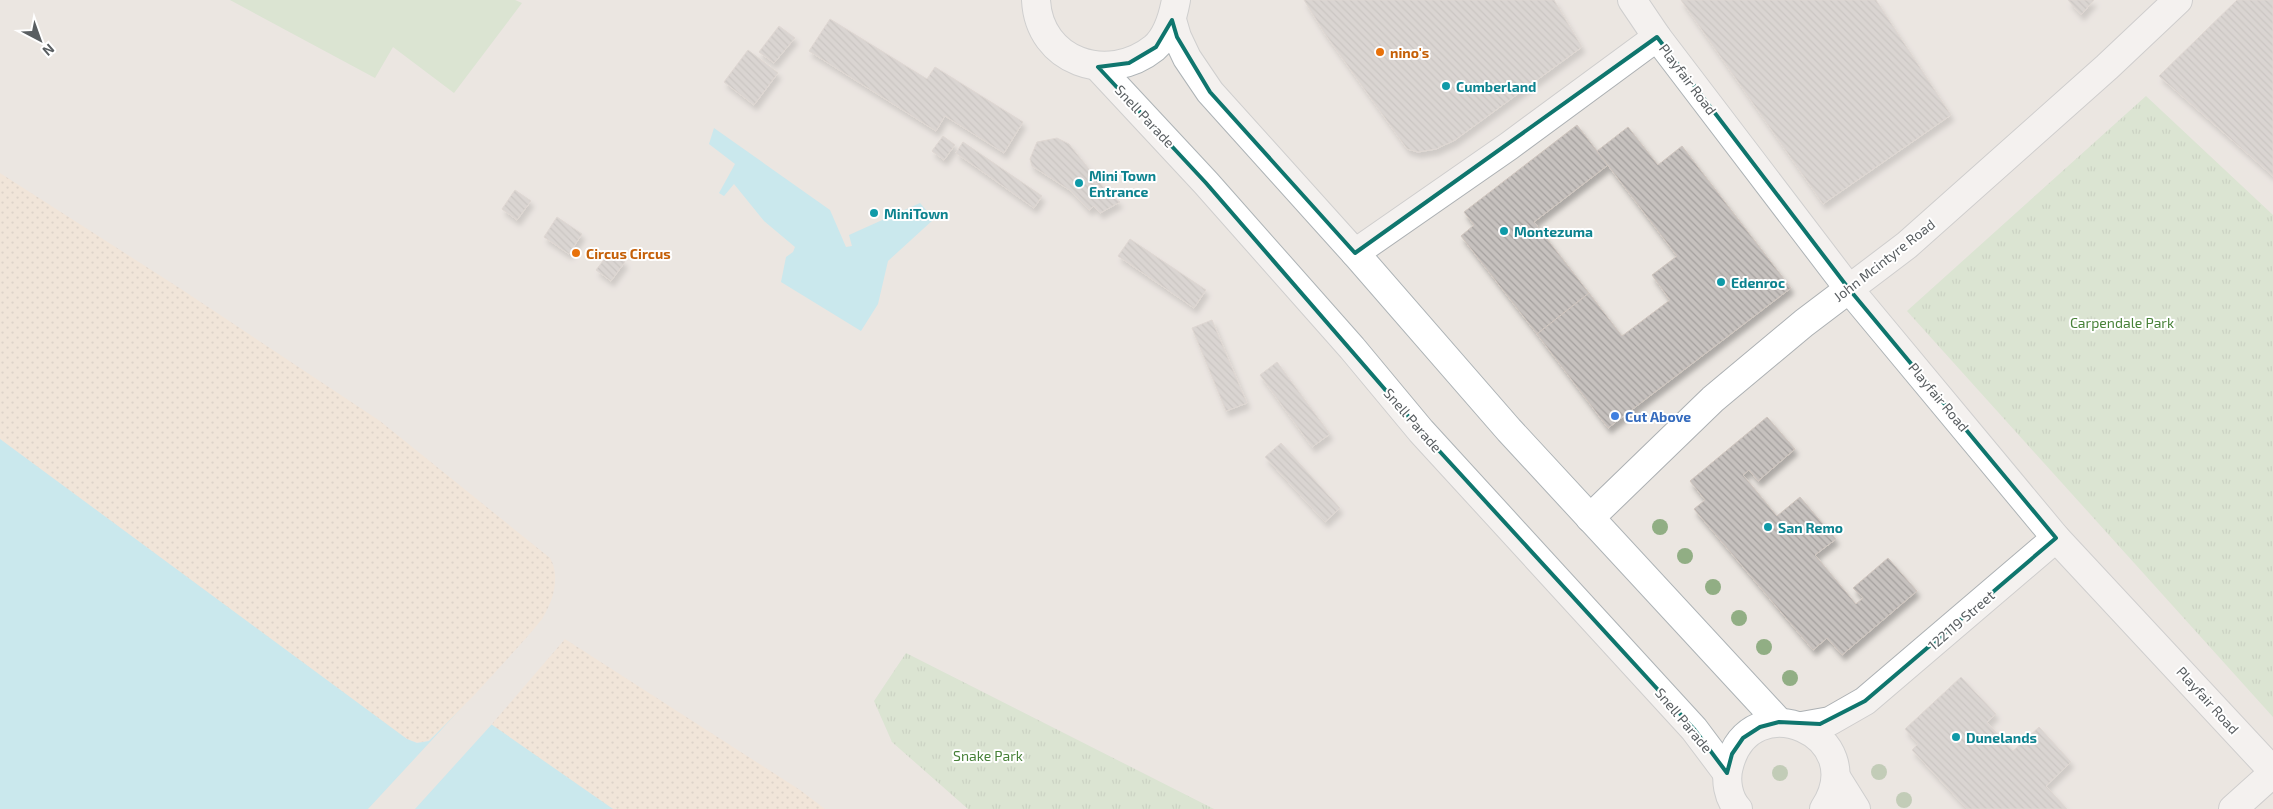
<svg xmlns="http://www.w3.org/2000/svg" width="2273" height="809" font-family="'Exo 2',sans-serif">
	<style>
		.sand { fill: url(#sand-dots) }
		.park { fill: url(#park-tufts) }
		.pitch { fill: #c7e2be }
		.water { fill: #a2eafa }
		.pier { fill: #ebe6e1 }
		.building { fill: url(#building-back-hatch); stroke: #d0c6bf; filter: url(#shadow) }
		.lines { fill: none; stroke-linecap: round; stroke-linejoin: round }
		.street-casing { stroke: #acb0b3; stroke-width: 30 }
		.secondary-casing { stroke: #adb3b6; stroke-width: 30 }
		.street { stroke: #fff; stroke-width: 28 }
		.secondary { stroke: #fff; stroke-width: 28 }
		.tree { fill: #91ae84 }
		.marked { fill: none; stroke: #0f766e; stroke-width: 4; stroke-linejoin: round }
		.food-dot { fill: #e8710a; stroke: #fff; stroke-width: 2 }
		.culture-dot { fill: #0f9aa8; stroke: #fff; stroke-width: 2 }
		.shop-dot { fill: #3f7fe0; stroke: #fff; stroke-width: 2 }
		.labels { text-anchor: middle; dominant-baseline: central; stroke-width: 4; stroke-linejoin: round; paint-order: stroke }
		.food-label { font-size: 14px; font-weight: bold; fill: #c56008; stroke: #fff; text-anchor: start }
		.street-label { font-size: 14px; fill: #595e61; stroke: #fff }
		.culture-label { font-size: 14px; font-weight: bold; fill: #0d838f; stroke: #fff; text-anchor: start }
		.park-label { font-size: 14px; fill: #478138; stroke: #fff }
		.shop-label { font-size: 14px; font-weight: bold; fill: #366cbe; stroke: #fff; text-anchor: start }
	</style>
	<defs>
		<pattern id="sand-dots" width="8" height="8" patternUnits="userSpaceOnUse" patternTransform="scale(1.25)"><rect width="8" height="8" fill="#f8e4cf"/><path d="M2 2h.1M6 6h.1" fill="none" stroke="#ccbcab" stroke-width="1.8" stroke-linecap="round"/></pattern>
		<pattern id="park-tufts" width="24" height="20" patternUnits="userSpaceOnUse" patternTransform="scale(1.25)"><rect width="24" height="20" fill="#c7e2be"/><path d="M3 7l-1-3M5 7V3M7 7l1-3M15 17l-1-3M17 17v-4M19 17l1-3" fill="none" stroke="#a5ba9e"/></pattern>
		<pattern id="building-back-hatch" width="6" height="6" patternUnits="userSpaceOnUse" patternTransform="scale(1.25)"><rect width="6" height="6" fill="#c6c1be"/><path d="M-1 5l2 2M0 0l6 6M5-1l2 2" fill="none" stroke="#a4a09e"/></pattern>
		<filter id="shadow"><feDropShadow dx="3" dy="5.5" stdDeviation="2.5" flood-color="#0004"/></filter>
	</defs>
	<rect width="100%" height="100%" fill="#ebe6e1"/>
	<g class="sand">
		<path d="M 0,173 L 181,289 L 380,421 L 550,558 C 561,576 553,602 542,619 C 532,633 436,739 427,741 C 412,746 398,733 386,725 L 0,439 Z"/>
		<polygon points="565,639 800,790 825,809 613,809 604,804 491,725"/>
	</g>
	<g class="park">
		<polygon points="2146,96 2273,215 2273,717 1907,311"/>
		<polygon points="906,653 1214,809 968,809 892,742 874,701"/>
	</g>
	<polygon class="pitch" points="230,0 515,0 522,3 454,93 393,47 375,78"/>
	<g class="water">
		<polygon points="714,128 830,210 846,247 852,246 849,235 920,203 934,219 888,261 878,304 861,331 781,282 786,257 793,252 795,247 764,221 734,184 724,196 719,193 735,164 709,144"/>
		<polygon points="0,439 407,739 417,743 429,741 466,704 475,713 613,809 0,809"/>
	</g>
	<polygon class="pier" points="467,702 476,711 493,723 415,809 368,809"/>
	<g class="building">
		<polygon points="1304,0 1554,0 1582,47 1455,140 1436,149 1418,152 1407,149 1325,34"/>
		<polygon points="1681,0 1876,0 1951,115 1823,204"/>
		<polygon points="2068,0 2094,0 2081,15"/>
		<polygon points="2237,0 2273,0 2273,176 2159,76"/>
		<polygon points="830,19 927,79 935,67 1023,122 1004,153 945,116 936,131 809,51"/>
		<polygon points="779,26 795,38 774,63 759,52"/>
		<polygon points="748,50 778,73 754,105 724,82"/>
		<polygon points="1577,125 1608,165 1534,222 1589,293 1537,334 1461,236 1474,225 1464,212"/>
		<polygon points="1628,127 1658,165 1682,146 1791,288 1608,428 1537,334 1589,293 1622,336 1670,300 1652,275 1677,256 1597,151"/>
		<polygon points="943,136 955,145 944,160 932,151"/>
		<polygon points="1057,138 1069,144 1109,194 1120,202 1100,213 1094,206 1089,210 1071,191 1032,166 1030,159 1037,142"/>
		<polygon points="963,142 1042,196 1034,208 956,153"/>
		<polygon points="515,190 531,201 517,220 502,209"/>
		<polygon points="557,217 582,234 569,254 544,237"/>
		<polygon points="1130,239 1206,290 1194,308 1118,256"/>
		<polygon points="610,252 625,262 611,281 596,270"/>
		<polygon points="1212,320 1247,403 1226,411 1192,328"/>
		<polygon points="1277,362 1330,434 1312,447 1260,375"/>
		<polygon points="1767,417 1795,449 1758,481 1749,470 1743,475 1777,516 1800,497 1836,539 1815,555 1856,604 1863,598 1853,588 1888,558 1917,591 1842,655 1827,638 1813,650 1694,509 1705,500 1690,481"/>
		<polygon points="1281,443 1340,508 1325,522 1265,457"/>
		<polygon points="1961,677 1996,714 1987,722 2013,751 2039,727 2071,762 2046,786 2067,809 1967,809 1912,750 1918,744 1905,729"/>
	</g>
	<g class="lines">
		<g class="street-casing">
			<g id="street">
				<polyline points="1355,253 1509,146 1657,37"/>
				<polyline points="1590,518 1713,399 1804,323 1907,245 2107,67 2178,0"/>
				<polyline points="1802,726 1830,721 1865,701 2056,538"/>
				<polyline points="2233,809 2273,773"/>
			</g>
		</g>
		<g class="secondary-casing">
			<g id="secondary">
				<path d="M 1036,0 C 1039,62 1108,85 1154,48 C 1168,36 1173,16 1176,0"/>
				<polyline points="1632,0 1657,37 1849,289 2056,538 2273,771"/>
				<polyline points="1172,20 1177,37 1187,58 1210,92 1355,253 1509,430 1779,722"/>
				<polyline points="1098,67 1206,183 1352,348 1421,431 1694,729 1727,773"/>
				<polyline points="1836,777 1856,809"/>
				<path d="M 1738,809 C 1728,798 1725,780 1729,766 C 1750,682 1873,734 1824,809"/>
			</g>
		</g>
		<use href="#street" class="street"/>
		<use href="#secondary" class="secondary"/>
	</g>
	<g class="tree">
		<circle cx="1660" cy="527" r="8"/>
		<circle cx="1685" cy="556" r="8"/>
		<circle cx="1713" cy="587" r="8"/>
		<circle cx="1739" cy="618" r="8"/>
		<circle cx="1764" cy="647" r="8"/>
		<circle cx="1790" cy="678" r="8"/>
		<circle cx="1879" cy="772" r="8"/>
		<circle cx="1780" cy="773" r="8"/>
		<circle cx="1904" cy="800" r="8"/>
	</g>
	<path d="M0 0H2273V809H0ZM 1172,20 L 1177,37 L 1210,92 L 1355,253 L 1657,37 L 1849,289 L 2056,538 L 1865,701 L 1820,724 L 1779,722 L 1760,727 L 1743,738 L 1732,754 L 1727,773 L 1694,729 L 1421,431 L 1206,183 L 1098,67 L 1129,63 L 1156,47 Z" fill="#ebe6e1" fill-opacity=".55" fill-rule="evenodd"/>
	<path class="marked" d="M 1172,20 L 1177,37 L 1210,92 L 1355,253 L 1657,37 L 1849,289 L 2056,538 L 1865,701 L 1820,724 L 1779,722 L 1760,727 L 1743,738 L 1732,754 L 1727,773 L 1694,729 L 1421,431 L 1206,183 L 1098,67 L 1129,63 L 1156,47 Z"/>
	<g class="food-dot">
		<circle cx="1380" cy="52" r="5"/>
		<circle cx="576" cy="253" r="5"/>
	</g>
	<g class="culture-dot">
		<circle cx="1446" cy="86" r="5"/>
		<circle cx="1079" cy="183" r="5"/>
		<circle cx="874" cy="213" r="5"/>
		<circle cx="1504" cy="231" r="5"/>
		<circle cx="1721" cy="282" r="5"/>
		<circle cx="1768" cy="527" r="5"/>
		<circle cx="1956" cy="737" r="5"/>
	</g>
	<circle class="shop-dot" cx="1615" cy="416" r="5"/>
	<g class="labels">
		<g class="food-label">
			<text x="1390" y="52">nino's</text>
			<text x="586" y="253">Circus Circus</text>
		</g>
		<g class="street-label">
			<text transform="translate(1688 79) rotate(53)">Playfair Road</text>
			<text transform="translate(1145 116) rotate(47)">Snell Parade</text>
			<text transform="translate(1884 260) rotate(-38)">John Mcintyre Road</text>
			<text transform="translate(1939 397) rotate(50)">Playfair Road</text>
			<text transform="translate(1413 420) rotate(49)">Snell Parade</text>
			<text transform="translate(1961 620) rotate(-41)">122119 Street</text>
			<text transform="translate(2208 700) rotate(48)">Playfair Road</text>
			<text transform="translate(1684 720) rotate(50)">Snell Parade</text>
		</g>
		<g class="culture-label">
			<text x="1456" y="86">Cumberland</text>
			<text x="1089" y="175">Mini Town<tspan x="1089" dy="16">Entrance</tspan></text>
			<text x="884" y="213">MiniTown</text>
			<text x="1514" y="231">Montezuma</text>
			<text x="1731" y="282">Edenroc</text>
			<text x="1778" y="527">San Remo</text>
			<text x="1966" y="737">Dunelands</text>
		</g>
		<g class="park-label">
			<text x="2122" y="322">Carpendale Park</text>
			<text x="988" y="755">Snake Park</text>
		</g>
		<g class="shop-label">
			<text x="1625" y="416">Cut Above</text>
		</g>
	</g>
	<g transform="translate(40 40) rotate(139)" stroke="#ffffff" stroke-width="4" paint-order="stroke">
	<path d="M0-4L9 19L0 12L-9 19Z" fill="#595e61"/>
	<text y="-8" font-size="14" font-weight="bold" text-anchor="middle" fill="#595e61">N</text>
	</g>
</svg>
